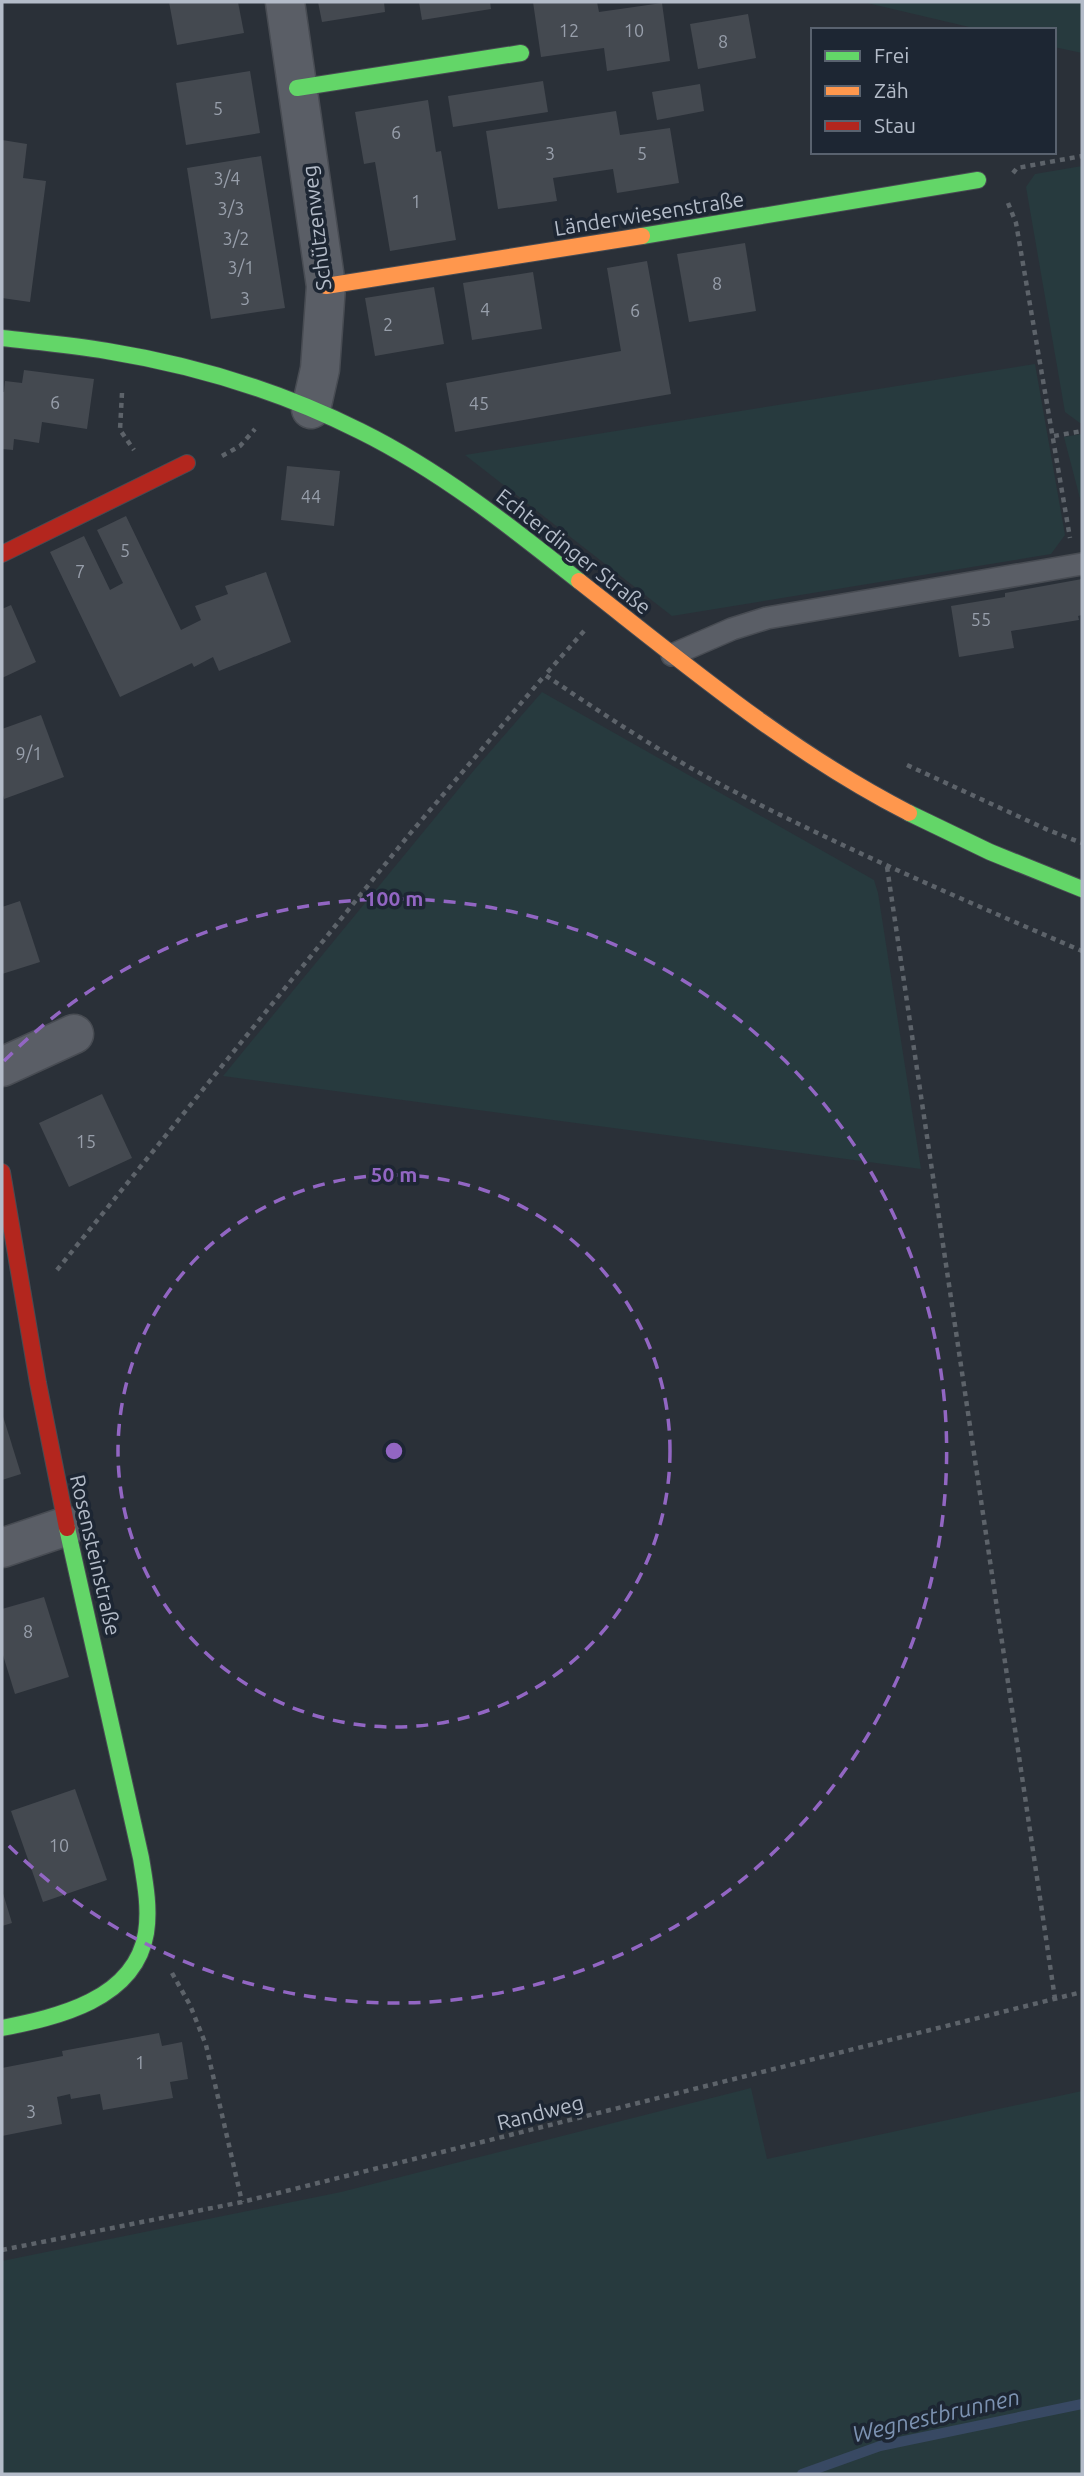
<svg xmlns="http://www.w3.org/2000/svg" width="1084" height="2476" font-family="Ubuntu,sans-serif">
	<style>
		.green { fill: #273a3e }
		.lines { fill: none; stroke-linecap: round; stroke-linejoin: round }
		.stream { stroke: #384963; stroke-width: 10 }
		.building { fill: #444950 }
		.lane-casing { stroke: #484c53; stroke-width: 24 }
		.street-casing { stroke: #484c53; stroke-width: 41 }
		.fast-casing { stroke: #484c53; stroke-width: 18 }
		.slow-casing { stroke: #484c53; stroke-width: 18 }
		.jam-casing { stroke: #484c53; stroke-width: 18 }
		.path { stroke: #5d636a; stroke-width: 4.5; stroke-dasharray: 5 5; stroke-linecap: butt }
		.lane { stroke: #5a5e66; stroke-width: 21 }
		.street { stroke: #5a5e66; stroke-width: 38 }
		.fast { stroke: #63d668; stroke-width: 16 }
		.slow { stroke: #ff974d; stroke-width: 16 }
		.jam { stroke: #b3261e; stroke-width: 16 }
		.ring { fill: none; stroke: #9266c3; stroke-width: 3.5; stroke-dasharray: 12 9 }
		.labels { text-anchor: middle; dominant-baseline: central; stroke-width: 7; stroke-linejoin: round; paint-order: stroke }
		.number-label { font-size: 18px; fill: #989fab }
		.street-label { font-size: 21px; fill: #b4bcc9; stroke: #1d2633 }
		.water-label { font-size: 23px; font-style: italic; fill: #7c92b1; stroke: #1d2633 }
		.centre { fill: #9266c3; stroke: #1d2633; stroke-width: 3.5 }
		.ring-label { font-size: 21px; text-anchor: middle; font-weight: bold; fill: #9266c3; stroke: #1d2633; stroke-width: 7; stroke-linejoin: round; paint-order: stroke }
	</style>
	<rect width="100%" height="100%" fill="#2a3038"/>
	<g class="green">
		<polygon points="863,2 1082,2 1082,53 1054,47 1054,30 982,30"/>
		<polygon points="1082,166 1082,423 1080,423 1065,412 1026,187 1035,174"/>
		<polygon points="1035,364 1065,535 1051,554 672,616 465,455"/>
		<polygon points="1082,434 1082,506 1064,437"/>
		<polygon points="542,692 874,880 878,893 921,1169 223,1076 475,769"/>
		<polygon points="751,2088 767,2159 1082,2091 1082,2474 2,2474 2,2261 341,2192"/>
	</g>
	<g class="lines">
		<polyline class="stream" points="802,2474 880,2446 1082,2404"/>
	</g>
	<g class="building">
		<polygon points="169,2 238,2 244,33 177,45"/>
		<polygon points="318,2 384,2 385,12 322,22"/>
		<polygon points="419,2 490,2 491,9 422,20"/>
		<polygon points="533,2 597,2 599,12 662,3 670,61 607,71 604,48 541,57"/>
		<polygon points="748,14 756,58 698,69 690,24"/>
		<polygon points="250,71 260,133 186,145 176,83"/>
		<polygon points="543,81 548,112 453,127 448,96"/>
		<polygon points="700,84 704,111 657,120 652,92"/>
		<polygon points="428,100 436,152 441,151 456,240 390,251 375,162 364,164 355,112"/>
		<polygon points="616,111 620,135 670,128 679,183 617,193 613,169 553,178 557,201 498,209 486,131"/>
		<polygon points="2,140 27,144 23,178 46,181 30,302 2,298"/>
		<polygon points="261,156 285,308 211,319 187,168"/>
		<polygon points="745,243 756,311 689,322 677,254"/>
		<polygon points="647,261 671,394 455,432 446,383 621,351 607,268"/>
		<polygon points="533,272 542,329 472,340 463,283"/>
		<polygon points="434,287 444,344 375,356 365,298"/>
		<polygon points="24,370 94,379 87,429 42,422 39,443 14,439 13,450 2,449 2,392 4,392 5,381 22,383"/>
		<polygon points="287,466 340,471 334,526 281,520"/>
		<polygon points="126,516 181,630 201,620 195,606 228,594 225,586 266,572 291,642 219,671 213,657 194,667 192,663 120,697 50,552 84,536 110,590 123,583 97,530"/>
		<polygon points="1082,579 1082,615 1078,616 1079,620 1011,631 1014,648 959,657 951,606 1005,597 1005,593"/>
		<polygon points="11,605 36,662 2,678 2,609"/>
		<polygon points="41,715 64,777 4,799 2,792 2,729"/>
		<polygon points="20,901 40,962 2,974 2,907"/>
		<polygon points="102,1094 132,1158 69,1187 39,1123"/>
		<polygon points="2,1413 21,1474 2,1480"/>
		<polygon points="44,1597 69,1677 15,1694 2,1652 2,1609"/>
		<polygon points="75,1789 107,1880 43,1902 11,1811"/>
		<polygon points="2,1890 12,1923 2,1926"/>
		<polygon points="159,2033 162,2046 182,2042 188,2079 170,2082 173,2098 103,2110 100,2094 71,2099 70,2094 57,2097 62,2124 2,2136 2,2068 63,2056 62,2051"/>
	</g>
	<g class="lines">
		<g class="lane-casing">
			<polyline id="lane" points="672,655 732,629 767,618 1082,564"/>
		</g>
		<g class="street-casing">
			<g id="street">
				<polyline points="285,2 326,286 320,369 311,409"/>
				<polyline points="2,1067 74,1034"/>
				<polyline points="2,1548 67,1526"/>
			</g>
		</g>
		<g class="fast-casing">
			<g id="fast">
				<polyline points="297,88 521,53"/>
				<polyline points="642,236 978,180"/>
				<path d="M 2,338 C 37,342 73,345 107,351 C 193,365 282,392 360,431 C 439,470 510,526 579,581"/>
				<polyline points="909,813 990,852 1082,889"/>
				<path d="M 2,2028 C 57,2017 135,2000 146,1933 C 150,1908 145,1882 141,1858 L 67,1528"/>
			</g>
		</g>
		<g class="slow-casing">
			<g id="slow">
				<polyline points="326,286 642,236"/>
				<path d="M 579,581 C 685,664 788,751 909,813"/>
			</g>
		</g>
		<g class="jam-casing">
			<g id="jam">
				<polyline points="2,554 187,463"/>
				<polyline points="2,1172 38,1383 67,1528"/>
			</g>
		</g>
		<g class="path">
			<polyline points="1013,173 1017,168 1082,156"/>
			<polyline points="1008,203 1016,223 1070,538"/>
			<polyline points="122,393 120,430 134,450"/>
			<polyline points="1054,436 1082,431"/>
			<polyline points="222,456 240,446 255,429"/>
			<path d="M 584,631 L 545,675 C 600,712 657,750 716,782 C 835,845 959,898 1082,951"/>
			<polyline points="907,765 1048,830 1082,843"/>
			<polyline points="887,867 1055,1999"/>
			<polyline points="57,1270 408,836 545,675"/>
			<polyline points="172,1973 190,2005 206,2045 242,2202"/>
			<polyline points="2,2250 242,2202 1082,1992"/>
		</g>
		<use href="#lane" class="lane"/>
		<use href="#street" class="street"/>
		<use href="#fast" class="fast"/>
		<use href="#slow" class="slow"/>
		<use href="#jam" class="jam"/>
	</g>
	<g class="ring">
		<circle cx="394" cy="1451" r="276"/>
		<path d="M4 1061A552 552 0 1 1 4 1841"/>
	</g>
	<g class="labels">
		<g class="number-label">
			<text x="569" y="30">12</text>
			<text x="634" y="30">10</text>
			<text x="723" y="41">8</text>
			<text x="218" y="108">5</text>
			<text x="396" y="132">6</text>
			<text x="550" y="153">3</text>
			<text x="642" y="153">5</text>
			<text x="227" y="178">3/4</text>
			<text x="416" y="201">1</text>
			<text x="231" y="208">3/3</text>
			<text x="236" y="238">3/2</text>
			<text x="241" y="267">3/1</text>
			<text x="717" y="283">8</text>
			<text x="245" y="298">3</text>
			<text x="485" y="309">4</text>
			<text x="635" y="310">6</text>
			<text x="388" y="324">2</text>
			<text x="55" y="402">6</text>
			<text x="479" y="403">45</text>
			<text x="311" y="496">44</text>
			<text x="125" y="550">5</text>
			<text x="80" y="571">7</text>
			<text x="981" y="619">55</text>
			<text x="29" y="753">9/1</text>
			<text x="86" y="1141">15</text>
			<text x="28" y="1631">8</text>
			<text x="59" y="1845">10</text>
			<text x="140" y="2062">1</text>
			<text x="31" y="2111">3</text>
		</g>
		<g class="street-label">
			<text transform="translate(649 213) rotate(-9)">Länderwiesenstraße</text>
			<text transform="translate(316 228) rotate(-97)">Schützenweg</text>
			<text transform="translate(574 551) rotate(38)">Echterdinger Straße</text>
			<text transform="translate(96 1555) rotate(77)">Rosensteinstraße</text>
			<text transform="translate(540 2112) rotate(-14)">Randweg</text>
		</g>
		<g class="water-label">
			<text transform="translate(936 2415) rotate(-13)">Wegnestbrunnen</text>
		</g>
	</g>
	<circle cx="394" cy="1451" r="10" class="centre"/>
	<g class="ring-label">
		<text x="394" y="906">100 m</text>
		<text x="394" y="1182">50 m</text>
	</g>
	<rect width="1084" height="2476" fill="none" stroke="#b4bcc9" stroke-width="7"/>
	<rect x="811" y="28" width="245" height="126" fill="#1d2633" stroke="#59626f" stroke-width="2"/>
	<rect x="825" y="51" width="35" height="10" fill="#63d668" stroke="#59626f" stroke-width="2"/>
	<text x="874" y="63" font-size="21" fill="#b4bcc9">Frei</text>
	<rect x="825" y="86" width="35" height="10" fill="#ff974d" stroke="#59626f" stroke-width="2"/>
	<text x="874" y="98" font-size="21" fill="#b4bcc9">Zäh</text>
	<rect x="825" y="121" width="35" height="10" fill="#b3261e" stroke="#59626f" stroke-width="2"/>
	<text x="874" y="133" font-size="21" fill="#b4bcc9">Stau</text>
</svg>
